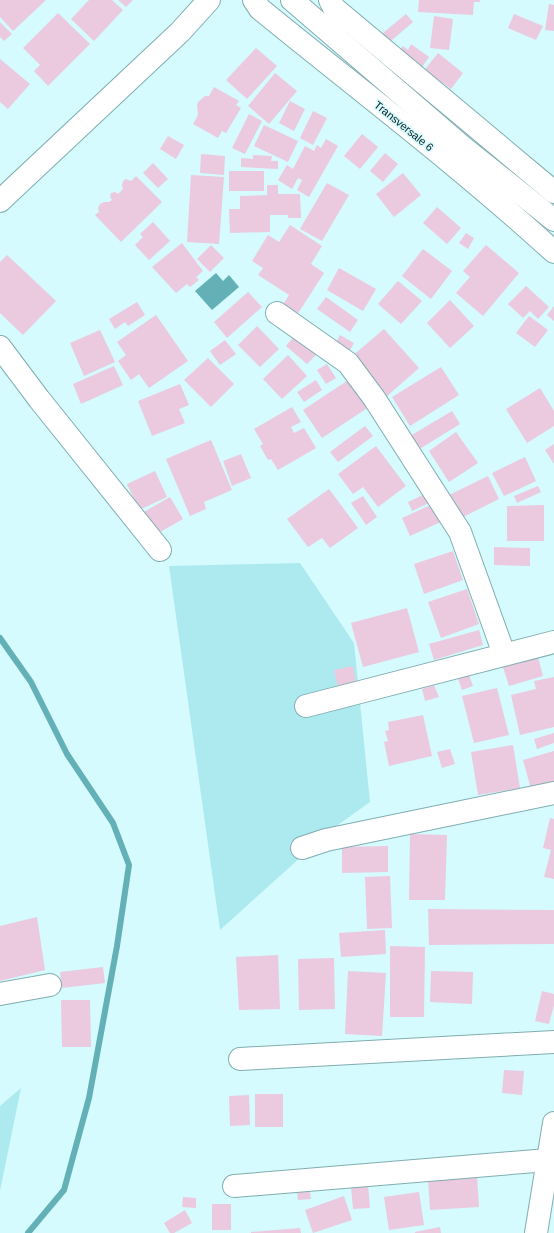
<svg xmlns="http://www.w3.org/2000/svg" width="554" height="1233" font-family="Helvetica,sans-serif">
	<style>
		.green { fill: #adeaef }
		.water { fill: #63b0b6 }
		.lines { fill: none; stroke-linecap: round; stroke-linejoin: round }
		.stream { stroke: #63b0b6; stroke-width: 6 }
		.building { fill: #ebc9df }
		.street-casing { stroke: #80adb1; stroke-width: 24 }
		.secondary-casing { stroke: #80adb1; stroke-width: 24 }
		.primary-casing { stroke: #80adb1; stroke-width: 24 }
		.street { stroke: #fff; stroke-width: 22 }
		.secondary { stroke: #fff; stroke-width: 22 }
		.primary { stroke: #fff; stroke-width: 22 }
		.labels { text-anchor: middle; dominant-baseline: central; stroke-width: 3.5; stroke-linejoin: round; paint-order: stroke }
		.street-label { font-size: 11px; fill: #0a1c1e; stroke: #d5fbfe }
	</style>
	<rect width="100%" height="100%" fill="#d5fbfe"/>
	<g class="green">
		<polygon points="300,563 354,643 370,802 331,830 220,930 169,566"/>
		<polygon points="21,1088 0,1191 0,1106"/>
	</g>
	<polygon class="water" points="216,273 223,281 229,275 239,287 212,310 195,291"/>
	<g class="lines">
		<polyline class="stream" points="0,638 31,682 67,754 113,823 129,865 117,946 89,1098 64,1190 28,1233"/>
	</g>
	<g class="building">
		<polygon points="0,0 46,0 13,31 0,17"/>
		<polygon points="89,0 112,0 123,10 94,41 71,19"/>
		<polygon points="118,0 133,0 126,7"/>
		<polygon points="419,0 480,0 480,2 474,2 473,15 418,12"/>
		<polygon points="549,4 554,5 554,31 545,30"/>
		<polygon points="58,13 90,44 48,86 34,71 40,65 23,48"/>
		<polygon points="406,14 413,22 385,46 378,37"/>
		<polygon points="514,14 543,26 536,40 508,28"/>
		<polygon points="434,16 453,19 449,50 430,48"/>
		<polygon points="0,22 12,34 4,41 0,37"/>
		<polygon points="411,44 429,57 420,70 397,54 403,46 408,50"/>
		<polygon points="256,48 277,66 247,99 226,80"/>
		<polygon points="438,53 463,73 451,89 443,83 441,86 423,72"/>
		<polygon points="0,59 30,84 8,109 0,102"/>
		<polygon points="275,73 297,91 269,124 248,106"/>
		<polygon points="214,87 239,101 236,105 241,108 226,133 222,131 218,138 193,124 198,115 197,106 198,102 205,96 209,96"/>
		<polygon points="290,101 305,109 294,131 279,123"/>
		<polygon points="313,111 327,118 313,145 300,138"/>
		<polygon points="249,114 262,121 245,154 232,148"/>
		<polygon points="264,125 298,141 288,162 254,146"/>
		<polygon points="362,134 378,147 360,169 344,156"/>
		<polygon points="168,136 184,145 176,159 160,149"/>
		<polygon points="326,139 338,146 309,197 297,190 302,180 298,178 292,189 278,180 287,165 293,169 305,146 314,151 317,145 321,148"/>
		<polygon points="385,153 398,164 383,182 370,171"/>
		<polygon points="201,154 225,156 224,175 200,173"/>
		<polygon points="253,155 272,156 271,161 278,161 278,169 241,167 241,158 253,159"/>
		<polygon points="153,163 168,179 158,188 143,173"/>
		<rect x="229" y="171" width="35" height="20"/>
		<polygon points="403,173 421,195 394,217 376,194"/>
		<polygon points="191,175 224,177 219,244 187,242"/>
		<polygon points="136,176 162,202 121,242 95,215 99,212 98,208 100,204 104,202 109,202 112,200 110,197 111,193 115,192 118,194 123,189 122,185 123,181 126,179 131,181"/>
		<polygon points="327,183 349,195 322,241 300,229"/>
		<polygon points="267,185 278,185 278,194 300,194 301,218 288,218 288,215 270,215 270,232 230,233 229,209 240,209 240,196 267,195"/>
		<polygon points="437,207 461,228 447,244 423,223"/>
		<polygon points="153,222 170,241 149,260 135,245 143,237 140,234"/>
		<polygon points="290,225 322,246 311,264 324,273 295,318 280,309 289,295 258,275 263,268 252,261 268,235 279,242"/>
		<polygon points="466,233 474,238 468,249 459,243"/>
		<polygon points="182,243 203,271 196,277 199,280 190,287 187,284 176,293 152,267"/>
		<polygon points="211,245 224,258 210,272 197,259"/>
		<polygon points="486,245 519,273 483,316 456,293 470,277 463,271"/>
		<polygon points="423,249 452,271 431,299 402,276"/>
		<polygon points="7,255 56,301 23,335 0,313 0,262"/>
		<polygon points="339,268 376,289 363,311 327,290"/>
		<polygon points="398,281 422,301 401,324 378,304"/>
		<polygon points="526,286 549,307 538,319 530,311 523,318 508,304"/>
		<polygon points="248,292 262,307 227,338 214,322"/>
		<polygon points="326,297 358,320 350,332 317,309"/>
		<polygon points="450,300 474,326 450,348 427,323"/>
		<polygon points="137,302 145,315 128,326 125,322 115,329 109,319"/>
		<polygon points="554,306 554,321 547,315"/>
		<polygon points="156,315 188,361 149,388 139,374 131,380 118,361 126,355 117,342"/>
		<polygon points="529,316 548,330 535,347 516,333"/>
		<polygon points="257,326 279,349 260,367 238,345"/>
		<polygon points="384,329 419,368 386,397 351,357"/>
		<polygon points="100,330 115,362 84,376 70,343"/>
		<polygon points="295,335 317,354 307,364 286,346"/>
		<polygon points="340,335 354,343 347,356 333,348"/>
		<polygon points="225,340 236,354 220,365 210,351"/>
		<polygon points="288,355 307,376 282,399 263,379"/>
		<polygon points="208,358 234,384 211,407 184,380"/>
		<polygon points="327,364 336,378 326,384 317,370"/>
		<polygon points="114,366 123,385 81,404 73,384"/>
		<polygon points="441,367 459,395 410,426 392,397"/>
		<polygon points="353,377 372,405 322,438 303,410"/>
		<polygon points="316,380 322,390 304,402 297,392"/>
		<polygon points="180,384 189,405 179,409 185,423 152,436 138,401"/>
		<polygon points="540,388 554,411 554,426 527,443 506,409"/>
		<polygon points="292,407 301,422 291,427 294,433 304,428 316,448 278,470 271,459 268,460 260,446 263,444 254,429"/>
		<polygon points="452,411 460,424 418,450 410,436"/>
		<polygon points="365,426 373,436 338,462 330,452"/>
		<polygon points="456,432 478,463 449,482 429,451"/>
		<polygon points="211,440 232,490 204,502 206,509 190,516 166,459"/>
		<polygon points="554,444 554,464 545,450"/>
		<polygon points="376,446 406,486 378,507 363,487 353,494 338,474"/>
		<polygon points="241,454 251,478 232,486 223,461"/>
		<polygon points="525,457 536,481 504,496 492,473"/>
		<polygon points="155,471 167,497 139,510 127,484"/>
		<polygon points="488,476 499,499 461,518 449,495"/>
		<polygon points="538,486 541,492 517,503 514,496"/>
		<polygon points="329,489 358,528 330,548 322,538 308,547 287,519"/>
		<polygon points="427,493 431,502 412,511 408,502"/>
		<polygon points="363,496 377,517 366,525 351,503"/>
		<polygon points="170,497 183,519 155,535 142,513"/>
		<polygon points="435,503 443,521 410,536 402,518"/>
		<polygon points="544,505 544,541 507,541 507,506"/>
		<polygon points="494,547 530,548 530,566 494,565"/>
		<polygon points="453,551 463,580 424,594 414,564"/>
		<polygon points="467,589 479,624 441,638 428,602"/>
		<polygon points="407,608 419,652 363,667 351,623"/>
		<polygon points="479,630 483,645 434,660 429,644"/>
		<polygon points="537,653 543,676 509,686 502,664"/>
		<polygon points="353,666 356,683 338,687 334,670"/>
		<polygon points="468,672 473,686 462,690 457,676"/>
		<polygon points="554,677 554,727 520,735 511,695 536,689 534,681"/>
		<polygon points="434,685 439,697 425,701 422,689"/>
		<polygon points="497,688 509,735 474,743 462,696"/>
		<polygon points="423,715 432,756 389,766 384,742 388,741 385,731 389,730 388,722"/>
		<polygon points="554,733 554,743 537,749 534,739"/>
		<polygon points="513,745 520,788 478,795 471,752"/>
		<polygon points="450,749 455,764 442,768 437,752"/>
		<polygon points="554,751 554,783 531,789 523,760"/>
		<polygon points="550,818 554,819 554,879 544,877 551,850 543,848"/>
		<polygon points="410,834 447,835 445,900 409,900"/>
		<polygon points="388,846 388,872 342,873 342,847"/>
		<polygon points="390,876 392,928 367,929 365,877"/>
		<polygon points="428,909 554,910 554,944 429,945"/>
		<polygon points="37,917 45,970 0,981 0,926"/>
		<polygon points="385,930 386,954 341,957 339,933"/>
		<polygon points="390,946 425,947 424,1017 390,1017"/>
		<polygon points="278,955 280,1009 239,1010 236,957"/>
		<polygon points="334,958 335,1009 299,1010 298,959"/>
		<polygon points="103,967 105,983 62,988 60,972"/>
		<polygon points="348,971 386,973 382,1036 345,1034"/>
		<polygon points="431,971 473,972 472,1004 430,1002"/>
		<polygon points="542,991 554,994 554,1005 549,1024 535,1021"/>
		<polygon points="61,1000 90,1000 91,1047 62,1047"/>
		<polygon points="504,1070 524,1071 522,1095 502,1093"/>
		<rect x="255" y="1094" width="28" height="33"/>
		<polygon points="249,1095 250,1125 230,1126 229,1096"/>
		<polygon points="477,1176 479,1207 430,1210 428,1179"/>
		<polygon points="309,1185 311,1199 298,1200 296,1186"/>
		<polygon points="368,1185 370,1208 353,1209 351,1187"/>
		<polygon points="419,1192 424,1225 389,1230 384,1197"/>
		<polygon points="344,1196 352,1220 313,1233 305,1210"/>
		<polygon points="183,1197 196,1198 196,1208 182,1207"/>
		<rect x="212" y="1204" width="19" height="26"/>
		<polygon points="185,1210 192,1223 174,1233 170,1233 164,1223"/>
		<polygon points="440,1227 441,1233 415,1233 415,1232"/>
		<polygon points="300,1228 301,1233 251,1233 251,1232"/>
	</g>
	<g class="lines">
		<g class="street-casing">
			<g id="street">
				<polyline points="330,0 334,8 554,192"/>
				<polyline points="277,313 348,363 374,398 460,532 504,654"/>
				<polyline points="0,347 39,399 160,550"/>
				<polyline points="306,706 554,642"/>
				<polyline points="302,848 326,840 554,793"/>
				<polyline points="0,994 50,985"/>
				<polyline points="240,1059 554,1042"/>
				<polyline points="234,1186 548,1160"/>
				<polyline points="536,1233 554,1123"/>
			</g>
		</g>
		<g class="secondary-casing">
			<g id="secondary">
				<path d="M 254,0 L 260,9 C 358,89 460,166 554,252"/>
				<polyline points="292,0 464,148 554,220"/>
			</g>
		</g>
		<g class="primary-casing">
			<polyline id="primary" points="0,201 180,32 209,0"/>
		</g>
		<use href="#street" class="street"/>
		<use href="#secondary" class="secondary"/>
		<use href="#primary" class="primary"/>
	</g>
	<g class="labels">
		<g class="street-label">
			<text transform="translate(404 126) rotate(39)">Transversale 6</text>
		</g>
	</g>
</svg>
